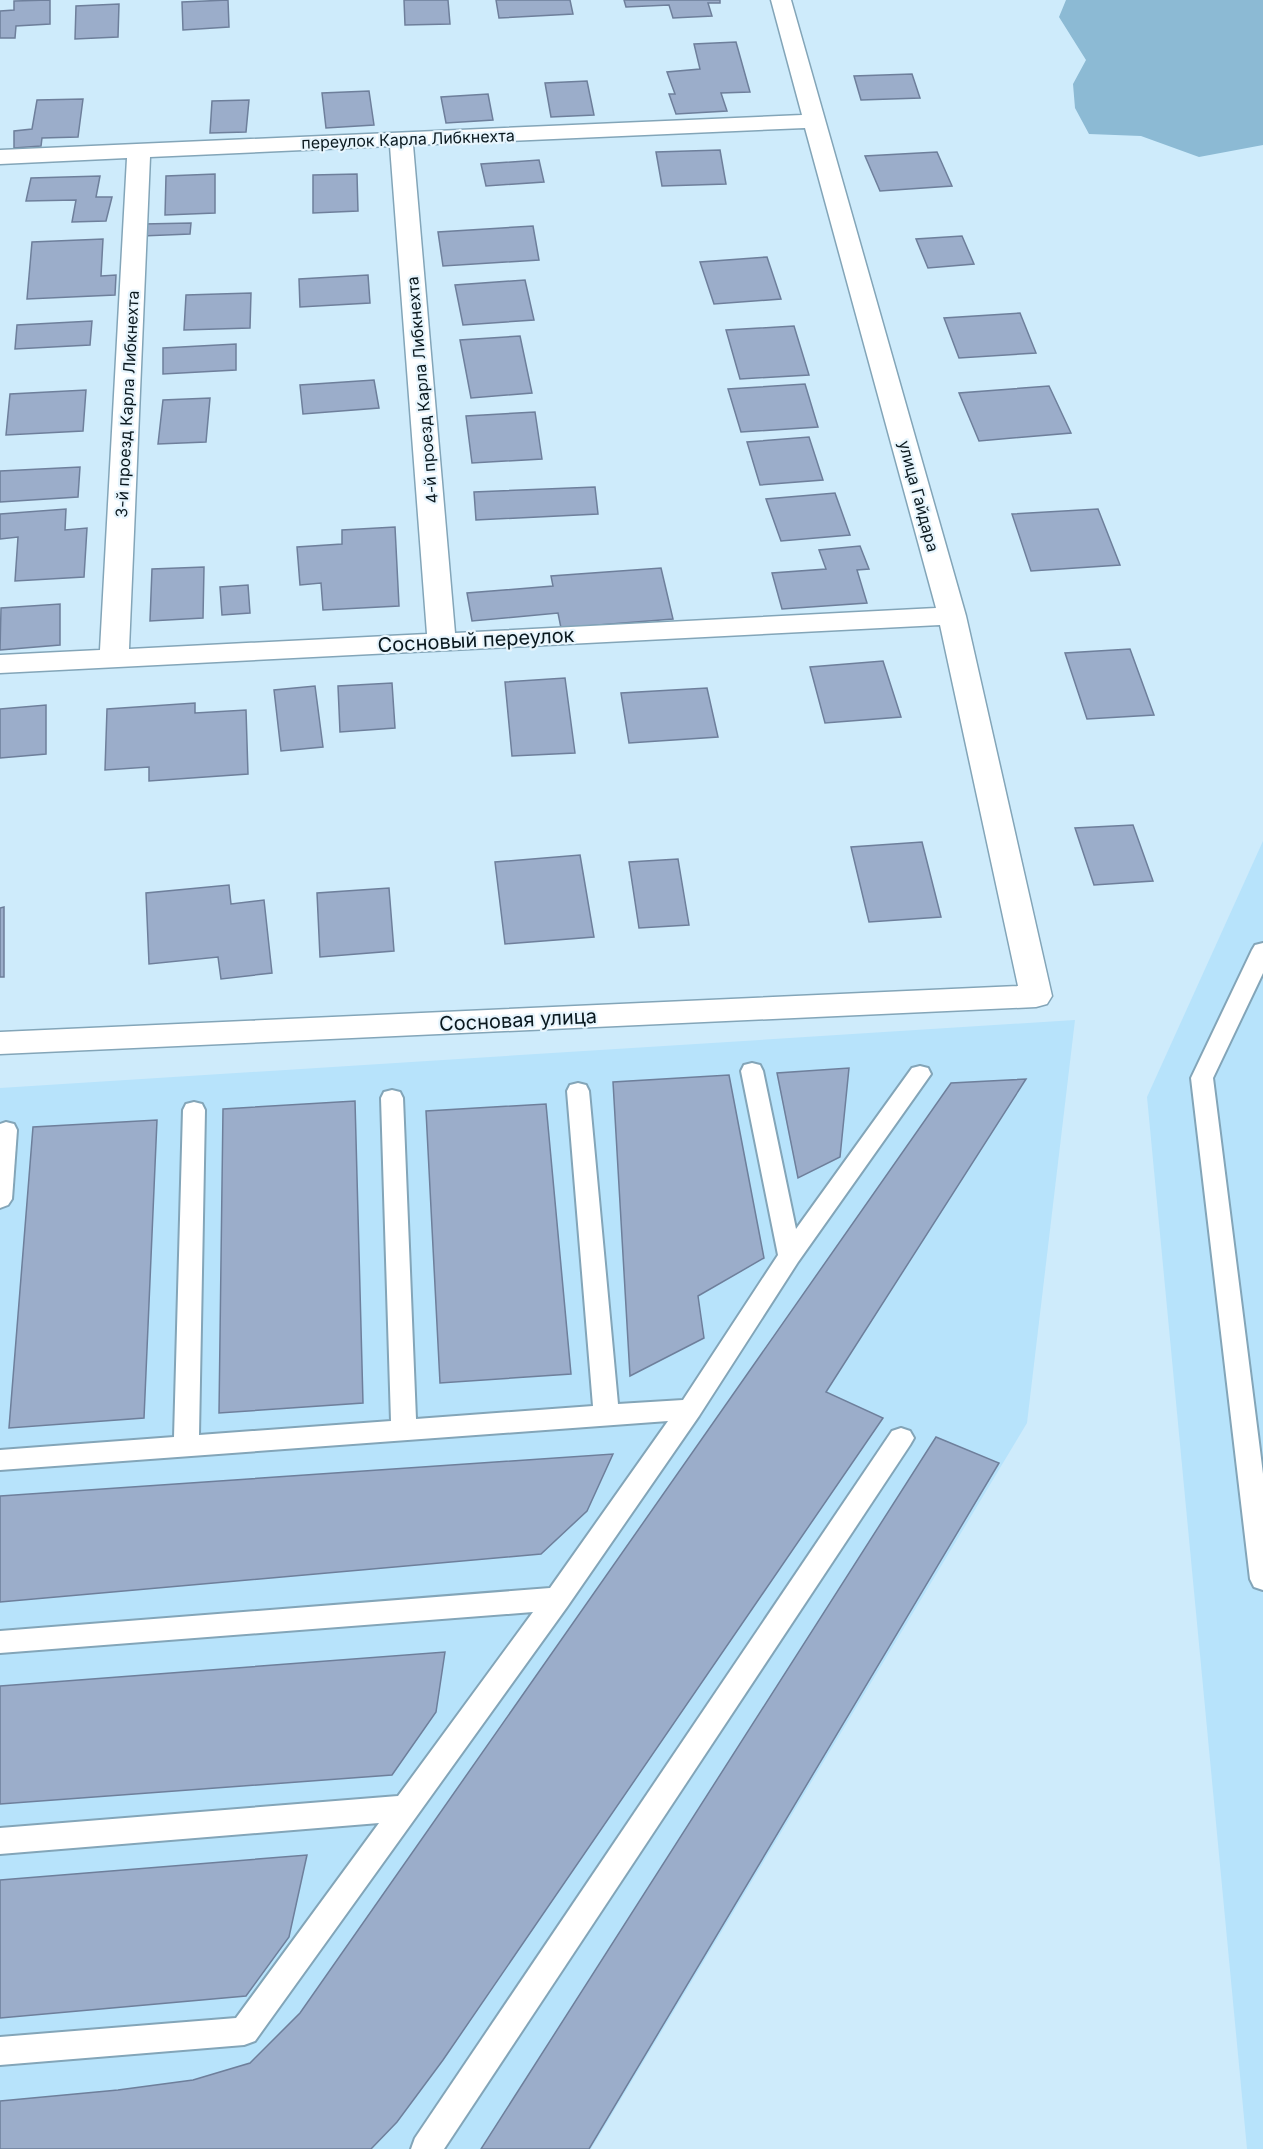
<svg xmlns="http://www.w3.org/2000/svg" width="1263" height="2149" font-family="Inter,sans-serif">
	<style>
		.built { fill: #b7e3fb }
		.green { fill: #8cbad4 }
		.building { fill: #9badca; stroke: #6e7f9b; stroke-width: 1.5 }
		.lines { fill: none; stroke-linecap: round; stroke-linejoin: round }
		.service-casing { stroke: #83a5b8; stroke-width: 4 }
		.minor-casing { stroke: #83a5b8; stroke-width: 3 }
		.service { fill: #fff; fill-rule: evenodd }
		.minor { fill: #fff; fill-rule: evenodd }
		.labels { text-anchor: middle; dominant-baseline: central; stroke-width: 4.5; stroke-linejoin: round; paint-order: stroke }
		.far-street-label { font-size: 16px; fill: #0a181e; stroke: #e7f5fd }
		.street-label { font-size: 20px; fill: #0a181e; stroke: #e7f5fd }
	</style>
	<rect width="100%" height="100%" fill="#ceebfb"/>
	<g class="built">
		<polygon points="1263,841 1263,2149 1247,2149 1147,1097"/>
		<polygon points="1075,1020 1027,1423 591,2149 0,2149 0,1088"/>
	</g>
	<polygon class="green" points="1066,0 1263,0 1263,145 1199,157 1141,136 1089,134 1075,108 1073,84 1086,60 1059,17"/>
	<g class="building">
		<polygon points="50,0 50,24 16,26 15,38 0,38 0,11 14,10 14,1"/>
		<polygon points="228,0 229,27 183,30 182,2"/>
		<polygon points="404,0 448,0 450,24 405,25"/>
		<polygon points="496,0 570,0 573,14 499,18"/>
		<polygon points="624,0 720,0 720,3 708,3 712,16 673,18 669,5 626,7"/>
		<polygon points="119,4 118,37 75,39 76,6"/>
		<polygon points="736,42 750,92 721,93 727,111 676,114 669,94 675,94 667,72 700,69 694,44"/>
		<polygon points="912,74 920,98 861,100 854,76"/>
		<polygon points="587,81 594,115 551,117 545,83"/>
		<polygon points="369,91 374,125 326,128 322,93"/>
		<polygon points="488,94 493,120 446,123 441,97"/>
		<polygon points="83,99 78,137 42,138 41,146 14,148 14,131 32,129 37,100"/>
		<polygon points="249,100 246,132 210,133 212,101"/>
		<polygon points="720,150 726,184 662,186 656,152"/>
		<polygon points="937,152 952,186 880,191 865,156"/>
		<polygon points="539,160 544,182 486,186 481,164"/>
		<polygon points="215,174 215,213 165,215 166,176"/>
		<polygon points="357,174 358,211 313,213 313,175"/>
		<polygon points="100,176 96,197 112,197 106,221 72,222 76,200 26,201 31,178"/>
		<polygon points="191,223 190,234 142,236 143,224"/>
		<polygon points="533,226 539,260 443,266 438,232"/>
		<polygon points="962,236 974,264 928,268 916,239"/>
		<polygon points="103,239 101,276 116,275 115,295 27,299 32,242"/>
		<polygon points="767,257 781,299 714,304 700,262"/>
		<polygon points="368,275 370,303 300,307 299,279"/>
		<polygon points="525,280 534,320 463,325 455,285"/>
		<polygon points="251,293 250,328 184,330 186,295"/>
		<polygon points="1020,313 1036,353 959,358 944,318"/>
		<polygon points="92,321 90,345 15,349 17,325"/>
		<polygon points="794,326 809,375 740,379 726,330"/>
		<polygon points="520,336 532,393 471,398 460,340"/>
		<polygon points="236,344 236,370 163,374 163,348"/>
		<polygon points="374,380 379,408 303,414 300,385"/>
		<polygon points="805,384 818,427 741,432 728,389"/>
		<polygon points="1049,386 1071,433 979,441 959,393"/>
		<polygon points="86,390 83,431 6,435 10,394"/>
		<polygon points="210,398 206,442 158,444 163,400"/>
		<polygon points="535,412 542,459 472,463 466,416"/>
		<polygon points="809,437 823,480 760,485 747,442"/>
		<polygon points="80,467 78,497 0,502 0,471"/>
		<polygon points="595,487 598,514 476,520 474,492"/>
		<polygon points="835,493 850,535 781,541 766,499"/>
		<polygon points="66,509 65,530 87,528 84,577 15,581 18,537 0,539 0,514"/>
		<polygon points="1098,509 1120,565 1031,571 1012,514"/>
		<polygon points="395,527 399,606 323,610 321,583 300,585 297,547 342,544 342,530"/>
		<polygon points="860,546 869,569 857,570 867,603 782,609 772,573 826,569 819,550"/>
		<polygon points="204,567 203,618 150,621 152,569"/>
		<polygon points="661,568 673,619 561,628 558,613 472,621 467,593 553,586 551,576"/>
		<polygon points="248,585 250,613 222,615 220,587"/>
		<polygon points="60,604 60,645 0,650 1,608"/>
		<polygon points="1130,649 1154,715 1087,719 1065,653"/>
		<polygon points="883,661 901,717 825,723 810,667"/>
		<polygon points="565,678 575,753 512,756 505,682"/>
		<polygon points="392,683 395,728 340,732 338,686"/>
		<polygon points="315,686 323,747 281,751 274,690"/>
		<polygon points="707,688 718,737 629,743 621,693"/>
		<polygon points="195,703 195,713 246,710 248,774 149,781 149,767 105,770 107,709"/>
		<polygon points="46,705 46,754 0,758 0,709"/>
		<polygon points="1133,825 1153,881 1094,885 1075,828"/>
		<polygon points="922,842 941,917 869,922 851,847"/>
		<polygon points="580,855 594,937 505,944 495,862"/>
		<polygon points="678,859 689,925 639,928 629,862"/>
		<polygon points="229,885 231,904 264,900 272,973 221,979 218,957 149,964 146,893"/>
		<polygon points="389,888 394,951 320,957 317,893"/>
		<polygon points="4,907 4,977 0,977 0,908"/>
		<polygon points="849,1068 840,1157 798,1178 777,1073"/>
		<polygon points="729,1075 764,1258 698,1296 704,1338 630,1376 613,1082"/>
		<polygon points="1026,1079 826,1392 883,1418 443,2060 397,2122 371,2149 0,2149 0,2101 118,2090 193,2080 250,2063 300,2013 951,1083"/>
		<polygon points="355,1101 363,1403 219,1413 223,1109"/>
		<polygon points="546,1104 571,1374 440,1383 426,1111"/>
		<polygon points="157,1120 144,1418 9,1428 33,1127"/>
		<polygon points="936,1437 999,1463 589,2149 481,2149"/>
		<polygon points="613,1454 587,1511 541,1554 0,1602 0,1496"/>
		<polygon points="445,1652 436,1712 392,1775 0,1804 0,1686"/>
		<polygon points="307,1855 289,1937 246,1996 0,2018 0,1880"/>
	</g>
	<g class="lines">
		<g class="service-casing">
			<g id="service">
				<polygon points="1263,943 1263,973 1213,1078 1263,1474 1263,1590 1254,1587 1250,1579 1191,1078 1252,950 1255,945"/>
				<polygon points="752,1063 760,1065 763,1071 796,1229 912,1068 920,1066 928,1068 931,1074 798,1262 699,1416 567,1607 255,2041 244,2045 0,2065 0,2037 236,2018 379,1823 0,1854 0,1828 398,1796 533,1612 0,1653 0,1631 550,1588 668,1421 0,1470 0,1450 174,1437 183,1110 186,1104 194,1102 202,1104 205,1110 199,1435 391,1421 381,1098 384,1092 392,1090 400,1092 403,1098 416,1419 593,1406 567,1091 570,1085 578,1083 586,1085 589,1091 618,1404 683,1400 778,1255 741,1071 744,1065"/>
				<polygon points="6,1122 14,1124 17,1130 12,1199 8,1205 0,1208 0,1124"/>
				<polygon points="901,1428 910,1431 914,1438 910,1445 444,2149 411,2149 415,2138 892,1431"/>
			</g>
		</g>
		<g class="minor-casing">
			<path id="minor" d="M 771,0 L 791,0 L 966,616 L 1052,996 L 1047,1004 L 1036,1007 L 0,1054 L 0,1032 L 1018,986 L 940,625 L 0,673 L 0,655 L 100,650 L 127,158 L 0,164 L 0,150 L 802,115 ZM 805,128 L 936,608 L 455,633 L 413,145 ZM 390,146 L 427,634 L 129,649 L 150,157 Z"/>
		</g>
		<use href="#service" class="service"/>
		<use href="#minor" class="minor"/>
	</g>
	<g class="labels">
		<g class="far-street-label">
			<text transform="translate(408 139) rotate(-2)">переулок Карла Либкнехта</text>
			<text transform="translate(422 390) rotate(-95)">4-й проезд Карла Либкнехта</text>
			<text transform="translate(127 404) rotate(-87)">3-й проезд Карла Либкнехта</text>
			<text transform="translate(919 496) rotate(75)">улица Гайдара</text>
		</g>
		<g class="street-label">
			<text transform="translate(476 640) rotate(-3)">Сосновый переулок</text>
			<text transform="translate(518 1020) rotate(-3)">Сосновая улица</text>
		</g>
	</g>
</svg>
